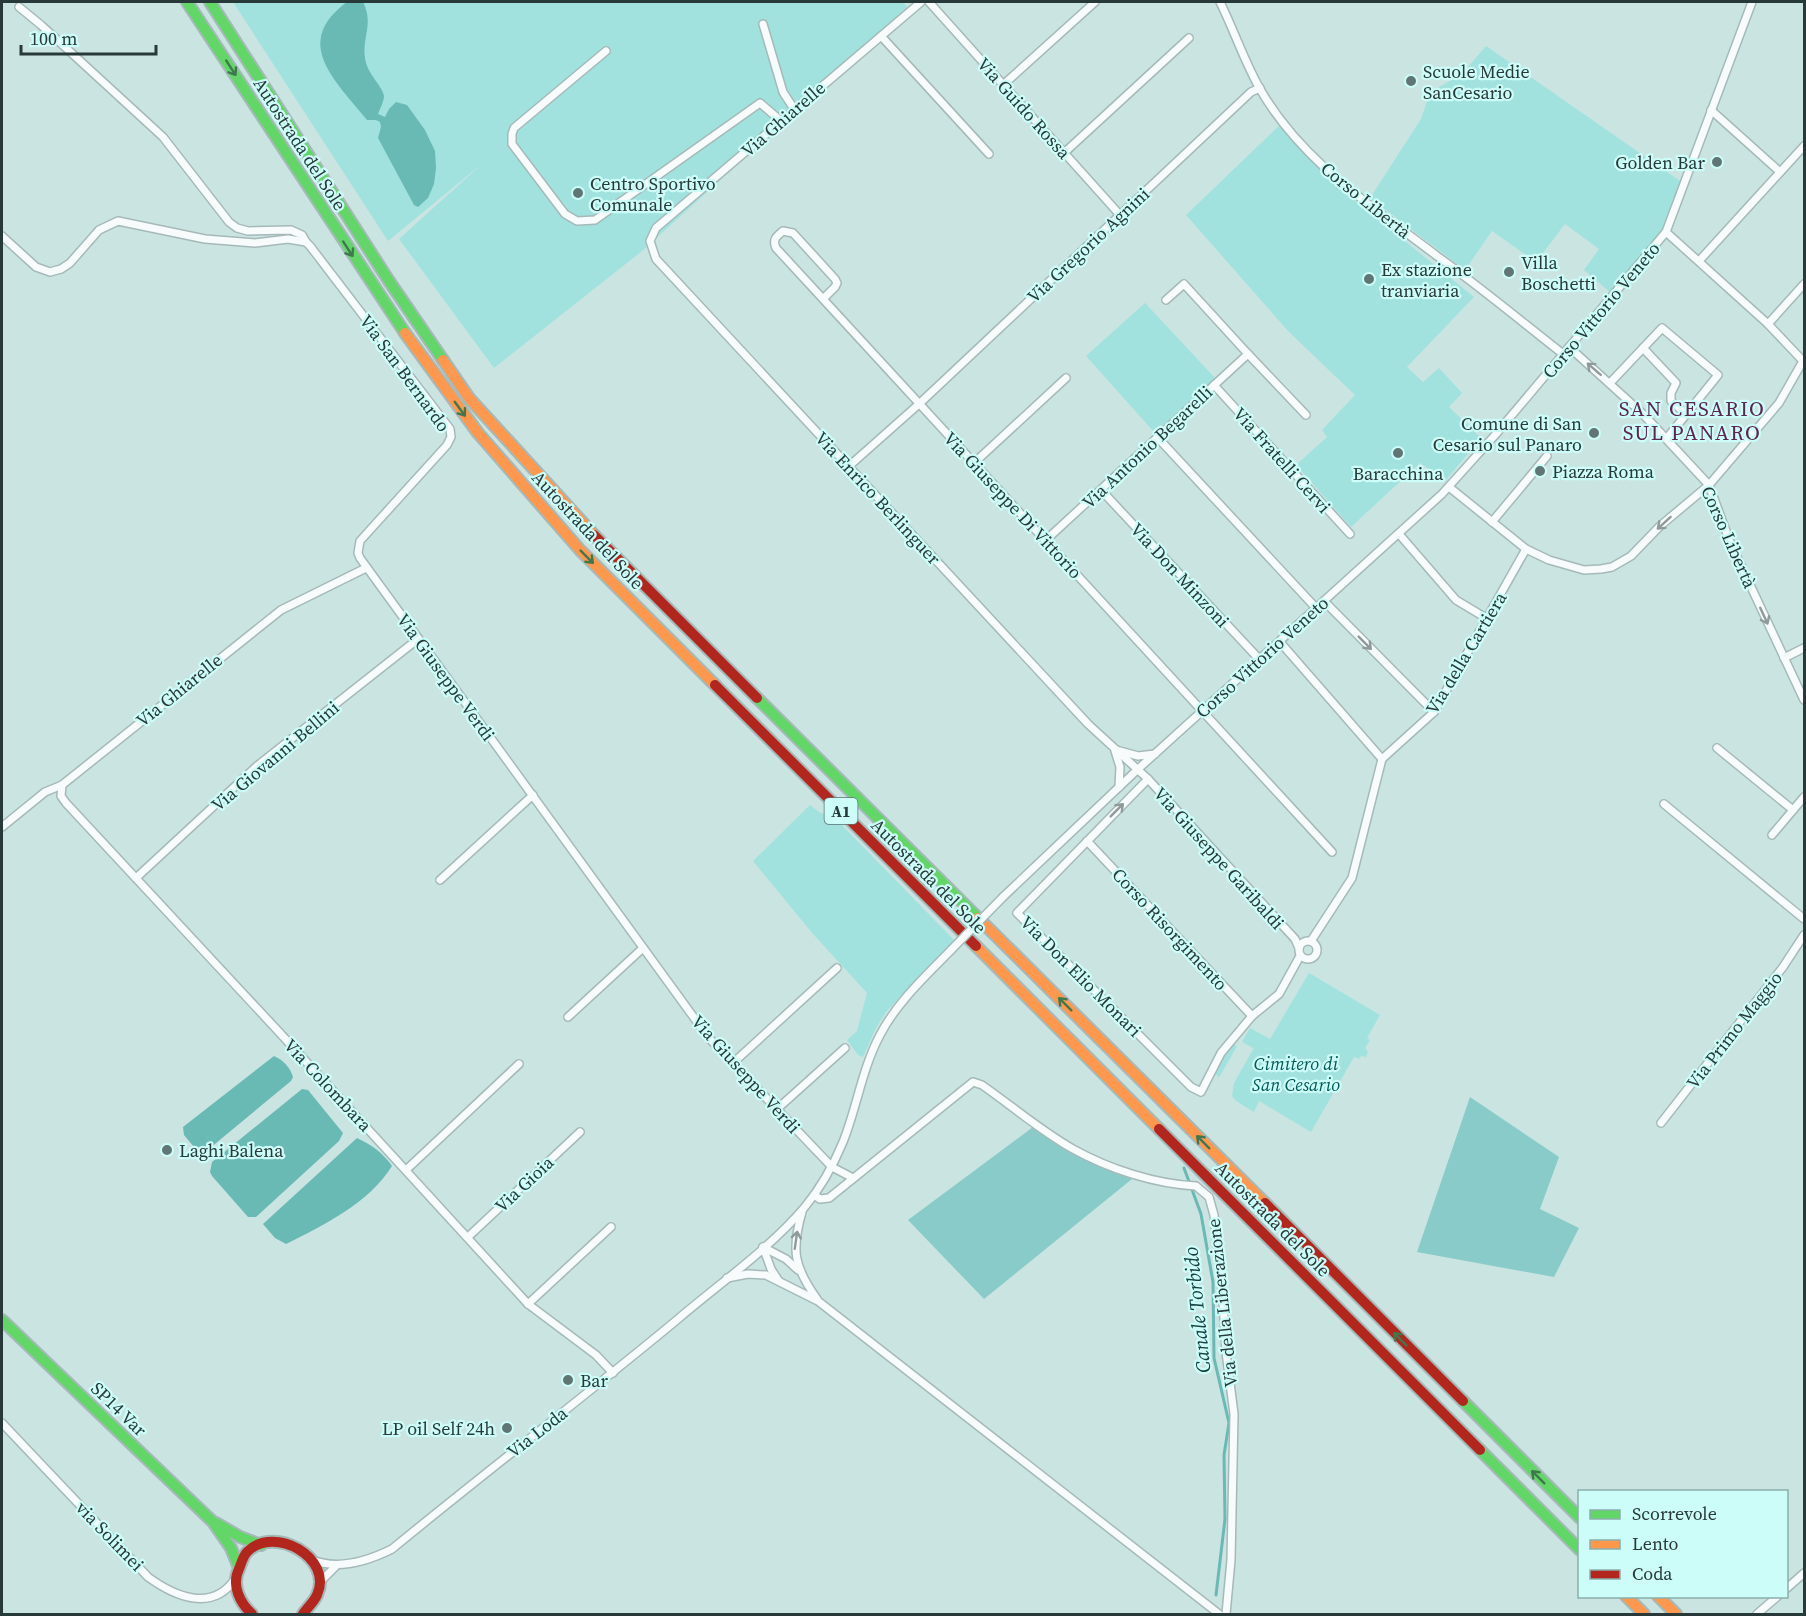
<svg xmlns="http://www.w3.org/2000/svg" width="1806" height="1616" font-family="'Source Serif 4',serif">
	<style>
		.green { fill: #a1e2df }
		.forest { fill: #89cbc8 }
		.water { fill: #69b9b4 }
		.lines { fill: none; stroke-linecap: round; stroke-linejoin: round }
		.stream { stroke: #69b9b4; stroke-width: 3 }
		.street-casing { stroke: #a5bab8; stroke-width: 10 }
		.fast-casing { stroke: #a5bab8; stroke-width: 14 }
		.slow-casing { stroke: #a5bab8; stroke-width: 14 }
		.jam-casing { stroke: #a5bab8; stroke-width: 14 }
		.street { stroke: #f7fbfb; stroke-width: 7 }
		.fast { stroke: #63d668; stroke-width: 10 }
		.slow { stroke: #ff974d; stroke-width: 10 }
		.jam { stroke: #b3261e; stroke-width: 10 }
		.street-bridge-casing { stroke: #a5bab8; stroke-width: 10; stroke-linecap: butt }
		.street-bridge { stroke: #f7fbfb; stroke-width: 7 }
		.oneway { stroke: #3f784c }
		.oneway2 { stroke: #8f9a9a }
		.poi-dot { fill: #607674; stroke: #ccfdf9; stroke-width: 2 }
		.labels { text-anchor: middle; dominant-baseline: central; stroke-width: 4.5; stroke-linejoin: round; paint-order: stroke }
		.shield { fill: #ccfdf9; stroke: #587473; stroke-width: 1.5 }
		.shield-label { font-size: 16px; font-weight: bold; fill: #273a39 }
		.poi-label { font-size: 18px; fill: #273a39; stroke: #ccfdf9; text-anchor: start }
		.street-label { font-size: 18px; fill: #273a39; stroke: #ccfdf9 }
		.park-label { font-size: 18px; font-style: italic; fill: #005b58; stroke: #ccfdf9 }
		.water-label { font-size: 20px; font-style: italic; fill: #154341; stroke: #ccfdf9 }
		.quarter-label { font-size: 21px; letter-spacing: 1.5px; fill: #5d2550; stroke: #ccfdf9 }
	</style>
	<rect width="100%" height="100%" fill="#cae4e2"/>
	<g class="green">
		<polygon points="233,2 903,2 907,7 834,77 642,251 494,368 399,239 483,163 388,241"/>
		<polygon points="1486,46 1683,183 1659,237 1611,293 1584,270 1599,249 1565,224 1536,262 1492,231 1465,270 1370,198 1421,119 1427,101 1436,89 1463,73"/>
		<polygon points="1283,122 1348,195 1474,297 1407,367 1423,382 1439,368 1462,393 1449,407 1481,438 1446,480 1420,463 1351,527 1296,465 1327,437 1322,430 1355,395 1289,332 1186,215"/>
		<polygon points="1145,303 1215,378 1155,433 1086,356"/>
		<polygon points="810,805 819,812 836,819 954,940 886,1012 876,1028 863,1057 858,1055 847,1040 857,1031 867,993 813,934 753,861"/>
		<polygon points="1309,973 1380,1015 1367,1038 1370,1040 1365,1048 1368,1052 1366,1057 1361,1056 1359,1059 1354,1057 1311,1132 1259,1101 1254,1112 1236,1101 1232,1096 1234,1083 1255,1046 1253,1048 1242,1042 1250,1028 1270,1039"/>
		<polygon points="1234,1045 1237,1046 1220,1076 1218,1077 1215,1072 1228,1049"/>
	</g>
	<g class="forest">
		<polygon points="1470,1097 1559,1157 1540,1209 1579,1228 1554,1277 1417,1252"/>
		<path d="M 1033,1127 C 1065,1149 1095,1166 1132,1179 L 984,1299 L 908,1220 Z"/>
	</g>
	<g class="water">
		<path d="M 347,2 L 363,2 C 374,24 362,37 365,58 C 367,74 382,85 384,96 C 384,101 380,109 378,114 L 385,117 L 389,109 L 396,102 L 407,105 L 425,130 L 435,151 L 436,168 L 434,184 L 428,198 L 418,207 L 414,205 L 378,138 L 381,127 L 380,122 L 376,120 L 367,120 C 336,81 291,43 347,2 Z"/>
		<path d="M 274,1056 C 283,1060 290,1067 293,1077 L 291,1081 L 204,1153 L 199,1153 L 184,1135 L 183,1127 Z"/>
		<polygon points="302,1089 308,1090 343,1133 339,1141 256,1217 248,1217 212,1176 210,1172 212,1162"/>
		<path d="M 357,1138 C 372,1145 383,1153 392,1166 C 369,1203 324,1225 286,1244 L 275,1238 L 263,1224 Z"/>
	</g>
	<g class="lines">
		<polyline class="stream" points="1184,1168 1201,1214 1213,1282 1214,1358 1229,1423 1224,1455 1225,1519 1216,1595"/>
		<g class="street-casing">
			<g id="street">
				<polyline points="921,2 656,228 650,241 656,259 1088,724 1148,779 1295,939 1299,948"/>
				<polyline points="929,2 1120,215"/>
				<path d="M 1220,2 C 1234,30 1244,61 1260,89 C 1301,161 1373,207 1437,256 C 1480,287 1521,321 1563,354"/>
				<polyline points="19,7 41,25 163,137 229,222 237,228 248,231 291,230 302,235 306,242"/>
				<polyline points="763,24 783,92 794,109"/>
				<polyline points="881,36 989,154"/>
				<polyline points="606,51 514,128 512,134 512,144 565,214 577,221 595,220 760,103 781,121"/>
				<polyline points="1003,85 1095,2"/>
				<polyline points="1711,110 1780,172"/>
				<polyline points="1064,153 1189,38"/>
				<polyline points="2,236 36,267 50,272 61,269 70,263 99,230 118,221 205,239 255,243 288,239 306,242 310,246 450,429 451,437 447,445 360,541 358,553 360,558 708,1037 832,1167 853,1178"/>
				<polyline points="1699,261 1804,146"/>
				<path d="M 823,299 L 776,248 C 772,239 777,236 783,231 L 793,233 L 835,279 L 837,283 L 835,287 L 823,299 L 1332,852"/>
				<polyline points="1768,324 1804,284"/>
				<polyline points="1569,347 1643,414 1709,485 1730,542 1804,700"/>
				<polyline points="1643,348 1676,383 1671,393 1671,401 1686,414"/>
				<polyline points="1248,354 1306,415"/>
				<polyline points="1610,383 1662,328 1718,375 1667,438"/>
				<polyline points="1214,385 1350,534"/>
				<polyline points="1158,438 1316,608"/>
				<polyline points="974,463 1066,378"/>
				<polyline points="848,467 919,404 1251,92 1260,88"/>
				<polyline points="1449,487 1526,549 1549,560 1584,570 1601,569 1612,567 1631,556 1660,526 1709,485 1779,403 1803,361 1768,324 1666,232"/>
				<polyline points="1101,490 1260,660"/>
				<polyline points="1492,522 1547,456"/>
				<polyline points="1399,534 1456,600 1486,618"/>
				<polyline points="1046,540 1248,354 1184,284 1166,300"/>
				<polyline points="1324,601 1434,712"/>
				<polyline points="1280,642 1382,759"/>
				<polyline points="1784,658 1804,648"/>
				<polyline points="1717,748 1793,810"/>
				<polyline points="1116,750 1138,756 1155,754"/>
				<polyline points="1115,751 1120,767 1119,787"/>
				<polyline points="1148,779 1017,913 1191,1087 1201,1092 1221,1053 1252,1016 1279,994 1300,956"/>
				<polyline points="62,785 61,796 66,803 279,1032 528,1304 596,1355 613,1373"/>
				<polyline points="1664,804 1804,919"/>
				<polyline points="2,827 45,792 62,785 281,610 366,568"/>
				<polyline points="1772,835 1804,797"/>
				<polyline points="1087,841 1252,1016"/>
				<polyline points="136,878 257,766 418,639"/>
				<polyline points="440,880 533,795"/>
				<polyline points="1003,897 1137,770 1442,494 1496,434 1666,232 1752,2"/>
				<circle cx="1308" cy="950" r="9"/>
				<polyline points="1311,941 1352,878 1382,759 1434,712 1526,549"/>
				<polyline points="568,1017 643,948"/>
				<polyline points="733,1063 837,968"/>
				<polyline points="776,1110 845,1048"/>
				<polyline points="1661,1123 1783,967 1804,935"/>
				<polyline points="406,1170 519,1064"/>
				<path d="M 814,1195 L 820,1199 L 829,1198 L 973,1082 L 982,1085 C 1012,1106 1041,1131 1073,1149 C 1109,1169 1155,1184 1196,1186 L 1209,1197 L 1214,1215 L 1222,1286 L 1226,1352 L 1234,1414 L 1231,1560 L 1226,1614"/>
				<path d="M 802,1212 C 791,1250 794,1267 817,1299"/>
				<polyline points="468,1237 580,1132"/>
				<polyline points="763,1247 786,1259 798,1270"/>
				<polyline points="763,1247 771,1269 778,1280"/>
				<polyline points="727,1278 748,1274 766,1275 818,1301 1219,1614"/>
				<polyline points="528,1304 611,1227"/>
				<path d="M 2,1423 L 148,1577 C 174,1596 212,1613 235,1579"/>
				<path d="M 312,1560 C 338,1570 368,1561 392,1549 C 487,1471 584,1397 678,1319 C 719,1284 769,1249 804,1208 C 820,1189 833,1166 843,1142 C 857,1107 862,1069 880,1035 C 897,1002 926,976 952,949"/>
				<polyline points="320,1582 337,1565"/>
				<polyline points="1786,1589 1804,1573"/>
				<polyline points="1757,1614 1778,1596"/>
			</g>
		</g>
		<g class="fast-casing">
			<g id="fast">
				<polyline points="187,2 405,333"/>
				<polyline points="210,2 389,281 443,360"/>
				<polyline points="757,698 978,918"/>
				<polyline points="2,1320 213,1522 231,1548 239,1568"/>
				<polyline points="1463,1401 1580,1518"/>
				<polyline points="1480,1450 1580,1550"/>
				<polyline points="216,1523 240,1537 261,1545"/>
			</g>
		</g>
		<g class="slow-casing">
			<g id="slow">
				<polyline points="405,333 478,433 580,550 715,685"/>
				<polyline points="443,360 469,398 594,535"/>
				<polyline points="978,918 1265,1203"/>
				<polyline points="976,946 1159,1129"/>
				<polyline points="1626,1596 1644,1614"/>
				<polyline points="1658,1596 1676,1614"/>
			</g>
		</g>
		<g class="jam-casing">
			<g id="jam">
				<polyline points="594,535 757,698"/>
				<polyline points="715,685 976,946"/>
				<polyline points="1159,1129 1480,1450"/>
				<polyline points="1265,1203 1463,1401"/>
				<path d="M 252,1614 C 240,1603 231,1585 239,1569 C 241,1564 243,1556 247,1552 C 274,1524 334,1558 317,1595 C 314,1602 307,1608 303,1614"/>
			</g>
		</g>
		<use href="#street" class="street"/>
		<use href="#fast" class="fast"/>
		<use href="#slow" class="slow"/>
		<use href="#jam" class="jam"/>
		<g class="street-bridge-casing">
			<polyline id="street-bridge" points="952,949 1003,897"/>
		</g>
		<use href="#street-bridge" class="street-bridge"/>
	</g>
	<defs><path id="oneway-shaft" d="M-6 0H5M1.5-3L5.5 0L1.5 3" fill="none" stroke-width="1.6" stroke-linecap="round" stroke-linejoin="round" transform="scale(1.5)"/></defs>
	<g class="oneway">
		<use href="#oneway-shaft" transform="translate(231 68) rotate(57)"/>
		<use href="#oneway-shaft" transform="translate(348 249) rotate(57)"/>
		<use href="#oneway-shaft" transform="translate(460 409) rotate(54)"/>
		<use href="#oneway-shaft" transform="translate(587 557) rotate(45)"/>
		<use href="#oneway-shaft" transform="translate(1065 1004) rotate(-135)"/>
		<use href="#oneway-shaft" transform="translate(1203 1142) rotate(-135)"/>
		<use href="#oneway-shaft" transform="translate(1400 1339) rotate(-135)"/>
		<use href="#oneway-shaft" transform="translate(1538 1477) rotate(-135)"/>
	</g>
	<g class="oneway2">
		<use href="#oneway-shaft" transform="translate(1594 369) rotate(-139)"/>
		<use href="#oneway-shaft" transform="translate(1664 523) rotate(138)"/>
		<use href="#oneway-shaft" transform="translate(1764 616) rotate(65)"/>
		<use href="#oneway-shaft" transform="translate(1365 643) rotate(45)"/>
		<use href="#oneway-shaft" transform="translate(1117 810) rotate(-45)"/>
		<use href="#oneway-shaft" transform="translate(796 1240) rotate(-82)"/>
	</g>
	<g class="poi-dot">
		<circle cx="1411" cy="81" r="6"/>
		<circle cx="1717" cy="162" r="6"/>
		<circle cx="578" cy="193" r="6"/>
		<circle cx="1509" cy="272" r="6"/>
		<circle cx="1369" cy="279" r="6"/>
		<circle cx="1594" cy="433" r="6"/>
		<circle cx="1398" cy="453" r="6"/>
		<circle cx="1540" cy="471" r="6"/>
		<circle cx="167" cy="1150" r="6"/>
		<circle cx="568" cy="1380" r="6"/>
		<circle cx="507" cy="1428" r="6"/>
	</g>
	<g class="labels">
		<rect class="shield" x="824.5" y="798" width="33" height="26" rx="4.5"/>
		<g class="shield-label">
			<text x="841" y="811">A1</text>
		</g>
		<g class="poi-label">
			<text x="1423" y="71">Scuole Medie<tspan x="1423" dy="21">SanCesario</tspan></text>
			<text x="1705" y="162" text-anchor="end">Golden Bar</text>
			<text x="590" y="183">Centro Sportivo<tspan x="590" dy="21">Comunale</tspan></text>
			<text x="1521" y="262">Villa<tspan x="1521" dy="21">Boschetti</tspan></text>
			<text x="1381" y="269">Ex stazione<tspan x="1381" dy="21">tranviaria</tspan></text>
			<text x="1582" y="423" text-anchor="end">Comune di San<tspan x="1582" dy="21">Cesario sul Panaro</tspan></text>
			<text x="1552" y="471">Piazza Roma</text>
			<text x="1398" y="473" text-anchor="middle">Baracchina</text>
			<text x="179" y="1150">Laghi Balena</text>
			<text x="580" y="1380">Bar</text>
			<text x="495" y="1428" text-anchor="end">LP oil Self 24h</text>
		</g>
		<g class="street-label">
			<text transform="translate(1024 108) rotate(48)">Via Guido Rossa</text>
			<text transform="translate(783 119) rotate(-41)">Via Ghiarelle</text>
			<text transform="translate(300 144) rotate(57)">Autostrada del Sole</text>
			<text transform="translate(1366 200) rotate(39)">Corso Libertà</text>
			<text transform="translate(1088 245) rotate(-43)">Via Gregorio Agnini</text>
			<text transform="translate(1601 310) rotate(-50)">Corso Vittorio Veneto</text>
			<text transform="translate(405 373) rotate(54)">Via San Bernardo</text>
			<text transform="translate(1147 447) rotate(-43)">Via Antonio Begarelli</text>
			<text transform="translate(1282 460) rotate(48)">Via Fratelli Cervi</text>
			<text transform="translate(878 498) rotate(47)">Via Enrico Berlinguer</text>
			<text transform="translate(1013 505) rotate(47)">Via Giuseppe Di Vittorio</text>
			<text transform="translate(588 530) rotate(47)">Autostrada del Sole</text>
			<text transform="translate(1729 537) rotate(66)">Corso Libertà</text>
			<text transform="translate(1180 575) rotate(47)">Via Don Minzoni</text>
			<text transform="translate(1466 653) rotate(-59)">Via della Cartiera</text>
			<text transform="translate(1262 657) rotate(-42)">Corso Vittorio Veneto</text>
			<text transform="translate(446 677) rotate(54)">Via Giuseppe Verdi</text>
			<text transform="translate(179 690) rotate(-39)">Via Ghiarelle</text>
			<text transform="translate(275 756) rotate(-40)">Via Giovanni Bellini</text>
			<text transform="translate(1219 858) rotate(48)">Via Giuseppe Garibaldi</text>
			<text transform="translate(929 876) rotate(45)">Autostrada del Sole</text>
			<text transform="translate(1170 929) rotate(47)">Corso Risorgimento</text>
			<text transform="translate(1081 976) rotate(45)">Via Don Elio Monari</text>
			<text transform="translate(1734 1030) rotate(-52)">Via Primo Maggio</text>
			<text transform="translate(746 1074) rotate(48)">Via Giuseppe Verdi</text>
			<text transform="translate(328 1085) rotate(47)">Via Colombara</text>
			<text transform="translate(524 1184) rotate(-43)">Via Gioia</text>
			<text transform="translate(1273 1219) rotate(45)">Autostrada del Sole</text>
			<text transform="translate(1222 1303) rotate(-96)">Via della Liberazione</text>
			<text transform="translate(119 1409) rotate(44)">SP14 Var</text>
			<text transform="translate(537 1432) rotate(-38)">Via Loda</text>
			<text transform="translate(110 1536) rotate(46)">via Solimei</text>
		</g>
		<g class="park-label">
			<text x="1296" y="1063">Cimitero di<tspan x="1296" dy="21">San Cesario</tspan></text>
		</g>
		<g class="water-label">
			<text transform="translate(1197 1310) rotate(-96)">Canale Torbido</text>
		</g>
		<g class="quarter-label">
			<text x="1692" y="408">SAN CESARIO<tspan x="1692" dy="24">SUL PANARO</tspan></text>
		</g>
	</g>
	<rect width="1806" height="1616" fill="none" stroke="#273a39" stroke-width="6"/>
	<rect x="1578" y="1490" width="210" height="108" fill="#ccfdf9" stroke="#8aafac" stroke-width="1.5"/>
	<rect x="1590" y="1510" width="30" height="9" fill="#63d668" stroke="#8aafac" stroke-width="1.5"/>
	<text x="1632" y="1520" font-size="18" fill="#273a39">Scorrevole</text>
	<rect x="1590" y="1540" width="30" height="9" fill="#ff974d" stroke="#8aafac" stroke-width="1.5"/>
	<text x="1632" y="1550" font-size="18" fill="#273a39">Lento</text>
	<rect x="1590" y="1570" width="30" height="9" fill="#b3261e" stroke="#8aafac" stroke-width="1.5"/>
	<text x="1632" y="1580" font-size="18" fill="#273a39">Coda</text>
	<path d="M21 45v9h135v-9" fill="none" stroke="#273a39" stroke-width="3"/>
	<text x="30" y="45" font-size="18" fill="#273a39" stroke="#ccfdf9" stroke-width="4.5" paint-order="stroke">100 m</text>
</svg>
